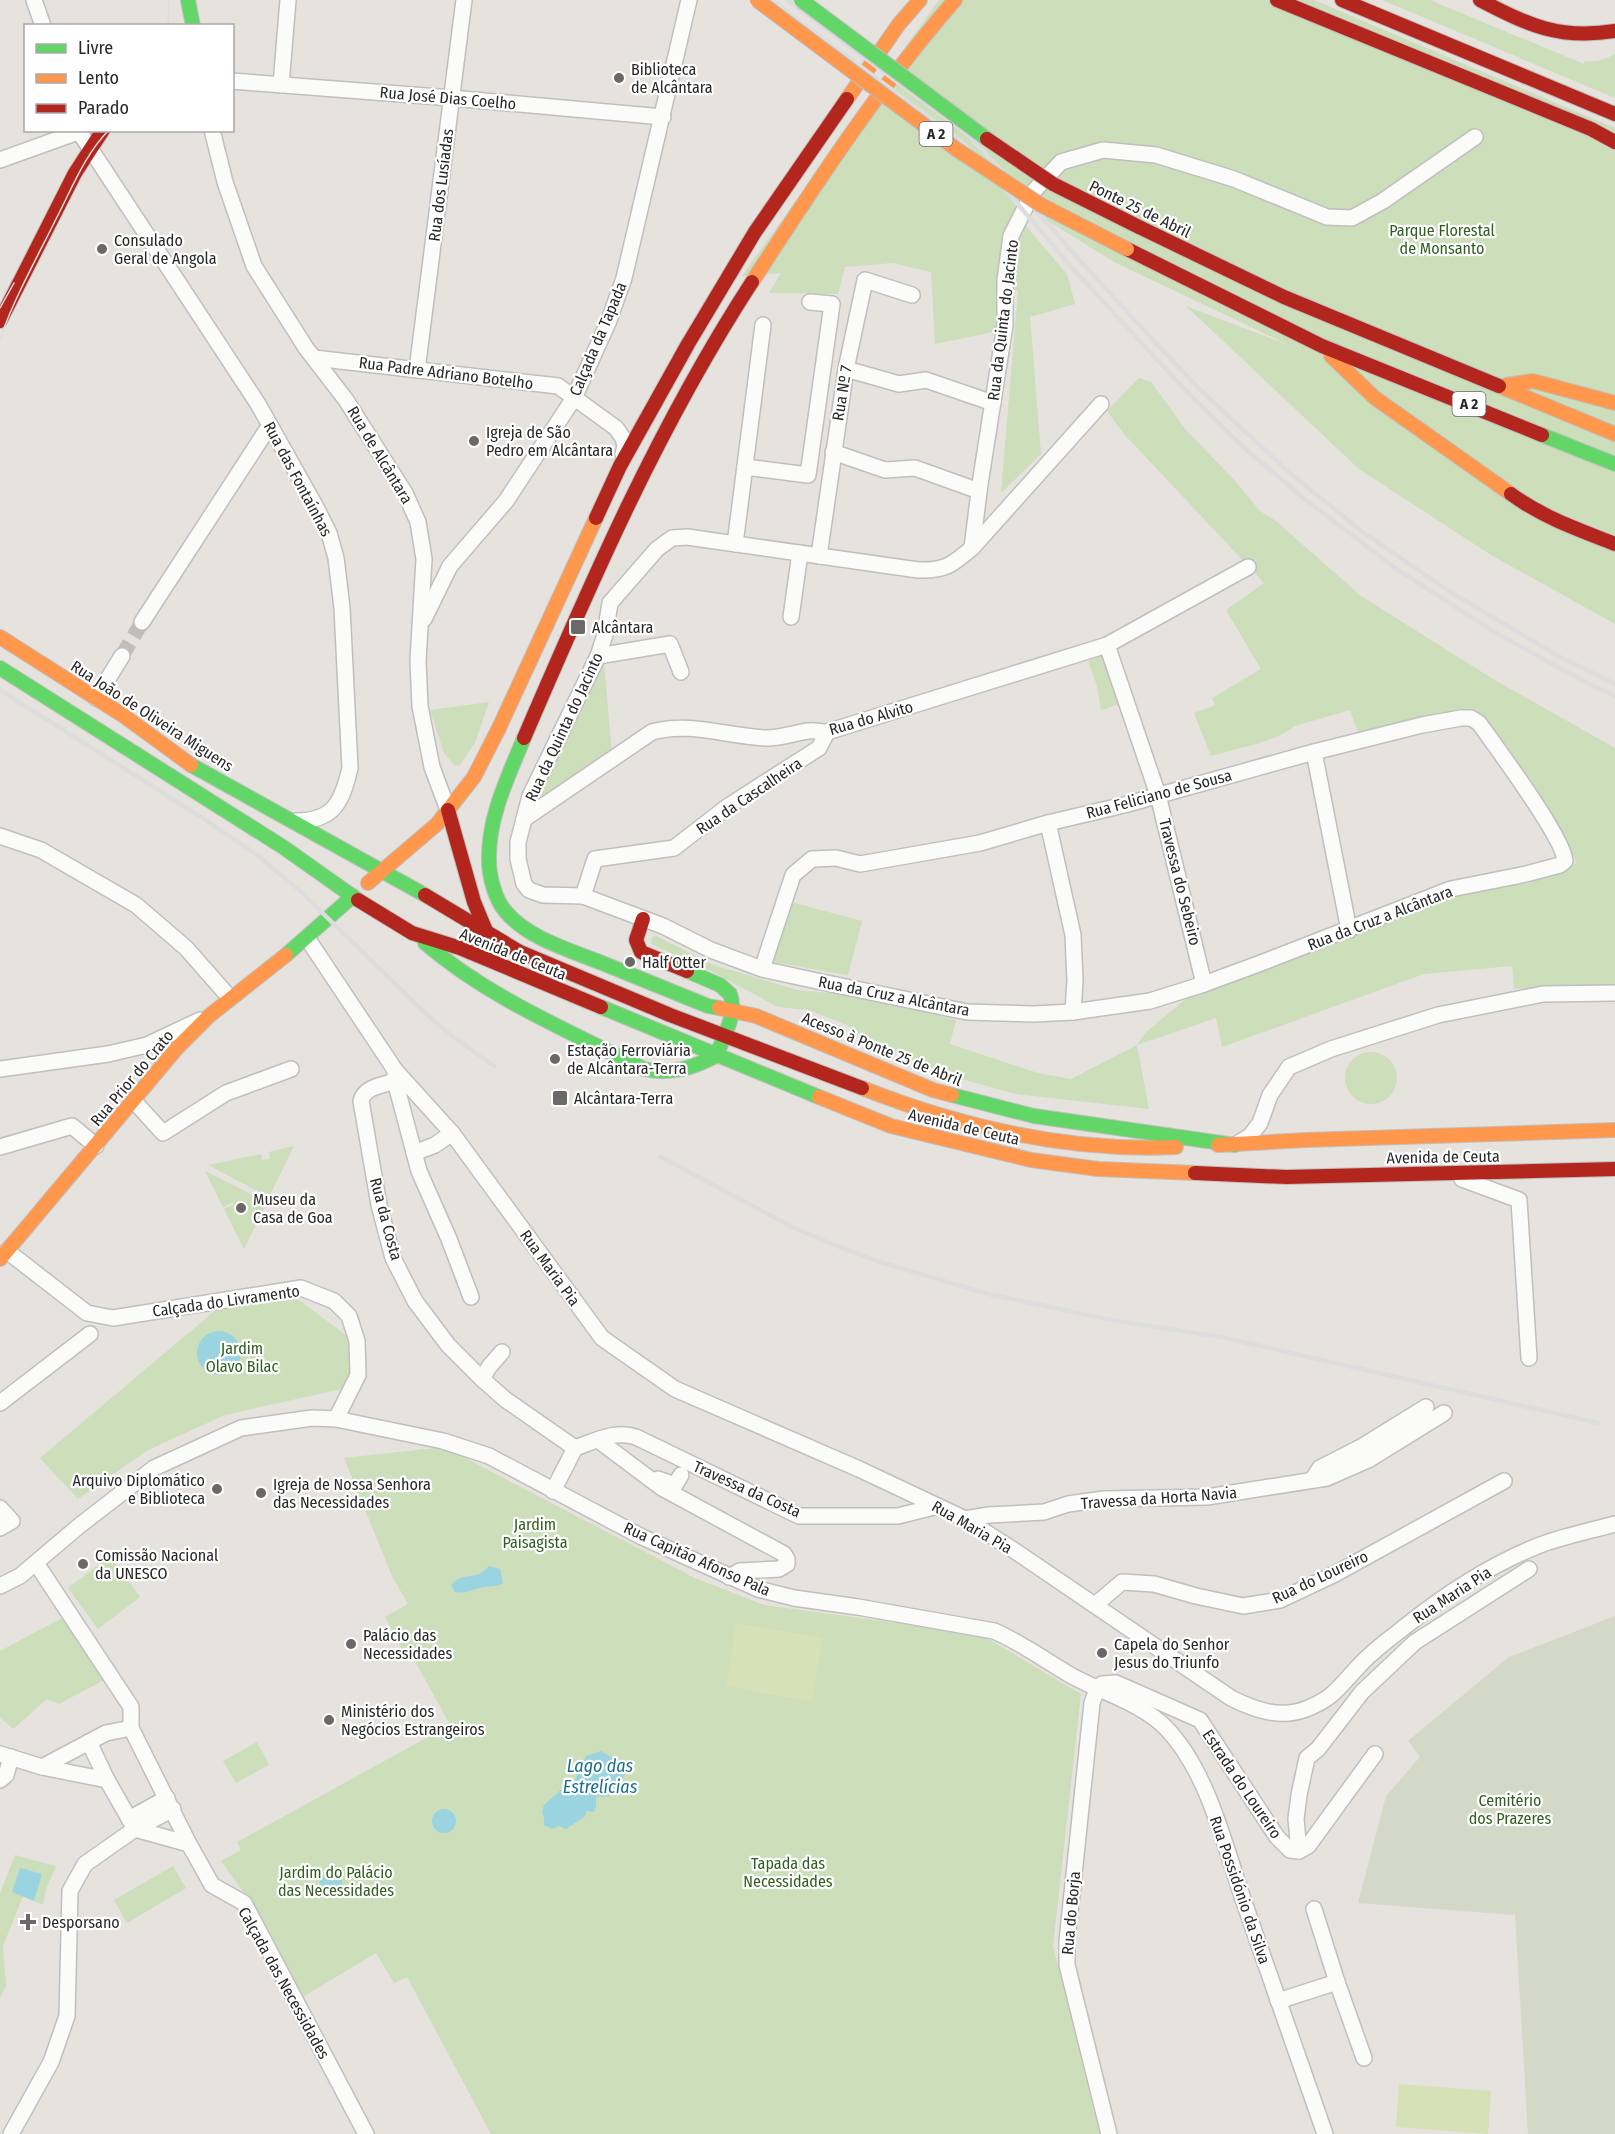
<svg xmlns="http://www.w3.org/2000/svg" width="1615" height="2134" font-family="'Fira Sans Condensed',sans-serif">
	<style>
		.green { fill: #ccdeba }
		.cemetery { fill: #d4d9c7 }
		.pitch { fill: #d6e1b8 }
		.water { fill: #99d4e0 }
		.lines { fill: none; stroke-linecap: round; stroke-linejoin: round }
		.street-tunnel { stroke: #c0bdba; stroke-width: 15; stroke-dasharray: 15 8; stroke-linecap: butt }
		.street-casing { stroke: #c0bfbf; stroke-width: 18 }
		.fast-casing { stroke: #c0bfbf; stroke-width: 16 }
		.slow-casing { stroke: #c0bfbf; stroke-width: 16 }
		.jam-casing { stroke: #c0bfbf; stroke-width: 16 }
		.street { stroke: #fbfbfa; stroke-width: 15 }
		.fast { stroke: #63d668; stroke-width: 14 }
		.slow { stroke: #ff974d; stroke-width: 14 }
		.jam { stroke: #b3261e; stroke-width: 14 }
		.tram { stroke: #ddddde; stroke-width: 1.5 }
		.rail { stroke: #ddddde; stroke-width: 4.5 }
		.fast-bridge-casing { stroke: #bfbdbc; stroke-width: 16; stroke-linecap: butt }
		.slow-bridge-casing { stroke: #bfbdbc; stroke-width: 16; stroke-linecap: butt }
		.jam-bridge-casing { stroke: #bfbdbc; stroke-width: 16; stroke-linecap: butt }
		.fast-bridge { stroke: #63d668; stroke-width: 14 }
		.slow-bridge { stroke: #ff974d; stroke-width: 14 }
		.jam-bridge { stroke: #b3261e; stroke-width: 14 }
		.poi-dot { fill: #6a6968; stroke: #fff; stroke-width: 2 }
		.labels { text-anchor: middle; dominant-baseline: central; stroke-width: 4.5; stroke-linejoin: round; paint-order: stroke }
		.shield { fill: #fff; stroke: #686868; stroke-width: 1.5 }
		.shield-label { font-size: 15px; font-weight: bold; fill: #282828 }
		.poi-label { font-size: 16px; fill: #282828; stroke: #fff; text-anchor: start }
		.street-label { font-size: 16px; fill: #282828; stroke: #fff }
		.park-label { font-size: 16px; fill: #325d20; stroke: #fff }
		.water-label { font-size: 18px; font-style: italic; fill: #1a6d8a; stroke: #fff }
	</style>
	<rect width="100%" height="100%" fill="#e6e2de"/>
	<g class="green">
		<polygon points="939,0 1314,0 1615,128 1615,624 1491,555 1359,469 1186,306 1291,346 1116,263 1024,206 1019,218 1067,274 1075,304 1030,317 1041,454 1001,493 1018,291 1008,289 1007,329 935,344 931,272 893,263 845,267 838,294 769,293 781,273 742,276"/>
		<path d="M 1382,0 L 1430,0 L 1584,64 L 1585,61 C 1597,63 1605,59 1615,54 L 1615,98 Z"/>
		<polygon points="1139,378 1151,382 1186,430 1236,482 1260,511 1276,521 1361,596 1493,679 1615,748 1615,985 1514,989 1512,966 1424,974 1222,1047 1216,1018 1137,1045 1149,1109 1016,1094 947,1075 864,1038 847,1025 809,1010 778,1007 711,971 651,944 652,937 656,936 714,965 797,990 871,997 956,1020 950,1044 1038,1073 1071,1079 1137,1045 1146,1032 1204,984 1445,894 1530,883 1576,863 1575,858 1477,709 1359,735 1350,710 1295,726 1279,736 1256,744 1211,756 1194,713 1215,705 1212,698 1261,669 1226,610 1264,583 1124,434 1107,411"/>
		<polygon points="1101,655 1120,704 1101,710 1097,686 1088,661"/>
		<polygon points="604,663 612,753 532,809"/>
		<polygon points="489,702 475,743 460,765 455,766 444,753 430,710"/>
		<polygon points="787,901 862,921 848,975 773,962"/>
		<circle cx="1371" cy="1078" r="26"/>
		<polygon points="294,1146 269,1197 208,1165 261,1154 262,1160 270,1159 269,1152"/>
		<polygon points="205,1171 267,1202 244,1249 224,1209 233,1205 233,1202 223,1207"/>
		<polygon points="295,1297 347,1336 353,1376 341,1389 225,1415 148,1450 78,1499 40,1458 217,1309"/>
		<polygon points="444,1447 695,1578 764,1605 980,1634 1081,1694 1053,1946 1100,2134 491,2134 407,1977 394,1983 376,1953 301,1998 252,1904 221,1861 241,1850 237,1842 450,1725 409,1650 404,1653 385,1617 408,1604 392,1576 344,1458"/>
		<polygon points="110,1556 140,1597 98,1629 68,1588"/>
		<polygon points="66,1616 104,1680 59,1704 47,1699 13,1729 0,1717 0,1651"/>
		<polygon points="257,1742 269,1765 236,1783 223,1761"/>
		<polygon points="15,1855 56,1866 46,1889 43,1905 34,1901 42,1874 12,1892 23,1896 3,1946 6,1986 0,1998 0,1893"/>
		<polygon points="173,1866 186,1888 127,1923 114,1900"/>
	</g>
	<polygon class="cemetery" points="1615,1616 1615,2134 1528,2134 1515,1915 1358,1903 1386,1796 1420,1757 1408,1741 1509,1657"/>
	<g class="pitch">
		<polygon points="736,1623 823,1638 812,1702 726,1686"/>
		<polygon points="1399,2084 1491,2091 1488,2134 1396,2127"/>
	</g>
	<g class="water">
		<circle cx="219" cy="1353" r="22"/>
		<path d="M 489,1566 L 500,1569 L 503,1583 C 495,1587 492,1586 484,1587 C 472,1589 469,1594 455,1592 L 451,1585 C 464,1570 474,1583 489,1566 Z"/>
		<path d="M 601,1751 C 610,1758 621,1759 628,1768 L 615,1793 L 606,1797 L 596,1796 L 596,1807 L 594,1812 L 587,1811 L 584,1817 L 566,1829 L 559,1826 L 552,1829 L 544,1825 L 544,1818 L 542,1812 L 544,1805 L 563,1788 L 572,1786 L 586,1756 Z"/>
		<circle cx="444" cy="1821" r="12"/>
		<polygon points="20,1868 42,1874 34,1901 12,1892"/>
		<path d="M 329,1872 L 338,1875 L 342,1881 L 340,1891 L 332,1895 C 322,1893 318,1885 321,1876 Z"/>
	</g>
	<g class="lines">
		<polyline class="street-tunnel" points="122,656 142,622"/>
		<g class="street-casing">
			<g id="street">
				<polyline points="34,0 43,26"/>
				<polyline points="232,81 452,98 663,117"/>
				<polyline points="281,85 288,0"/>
				<path d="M 78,130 L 258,404 L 317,509 L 329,533 L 336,558 L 342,608 L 350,768 C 342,802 334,821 296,821"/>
				<polyline points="212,130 225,182 254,266 306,348 346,400 405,493 418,522 424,559 418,661 420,706 432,767 448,810"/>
				<polyline points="0,160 78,132"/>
				<polyline points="314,358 558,386 616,428 623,438 625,446 623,454"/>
				<polyline points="846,369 899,384 926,380 993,403"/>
				<polyline points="417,370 464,0"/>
				<polyline points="833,452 885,470 915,468 979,491"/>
				<polyline points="745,467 808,475 832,304 810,302"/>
				<polyline points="735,544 763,325"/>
				<polyline points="972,548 980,484 1005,325 1005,280 1011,236 1033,192 1061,162 1103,150 1156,155 1234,179 1327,217 1352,218 1383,201 1475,137"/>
				<polyline points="819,556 846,369 865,280 912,295"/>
				<polyline points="791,617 800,553"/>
				<polyline points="424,619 450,566 506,501 574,398 608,323 624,278 689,0"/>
				<polyline points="142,622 270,425"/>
				<polyline points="1107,645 1158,795 1204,984"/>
				<polyline points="598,656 670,644 681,672"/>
				<polyline points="96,698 122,656"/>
				<polyline points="1314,752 1349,930"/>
				<path d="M 524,819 L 652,732 C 690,721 729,737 767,738 C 782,738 794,733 808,731 C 814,730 821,732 827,732 L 1107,645 L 1248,567"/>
				<polyline points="1048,823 1073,935 1075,981 1073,1012"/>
				<polyline points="0,836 41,850 136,905 186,948 230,998"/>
				<polyline points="583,896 595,859 674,848 727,807 819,748 827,732"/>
				<path d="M 307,938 L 395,1070 L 452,1133 L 602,1338 L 675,1389 L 859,1469 L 965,1519 L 1015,1551 L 1231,1698 C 1255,1710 1280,1719 1306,1709 C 1334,1698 1339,1687 1358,1667 C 1372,1651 1391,1638 1407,1625 C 1447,1593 1492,1564 1540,1545 C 1564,1536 1590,1531 1615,1524"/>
				<path d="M 762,969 L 793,875 L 812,859 L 836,858 L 860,864 L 980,843 L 1048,823 L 1124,805 L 1314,752 L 1422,725 L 1461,718 L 1471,718 L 1479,723 C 1496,747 1564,838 1565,861 L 1560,865 L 1526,874 L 1451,889 L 1261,963 L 1204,984 L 1150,1001 L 1073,1012 L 1034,1014 L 967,1012 L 817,981 L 762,969 L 711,950 L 663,926 L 583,896 L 543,895 L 529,890 L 524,884 L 518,859 L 518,842 L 530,796 L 598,656 L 605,635 L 610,603 L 657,549 L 672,538 L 687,537 L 918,570 C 945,571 952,565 972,548 L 1101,404"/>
				<polyline points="0,1069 108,1054 147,1045 200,1020"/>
				<polyline points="395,1073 395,1081 419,1171 449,1239 471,1297"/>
				<path d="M 395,1081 C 383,1085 364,1087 361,1101 L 379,1205 L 393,1258 L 415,1301 L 448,1345 L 482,1379 L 506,1400 L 575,1448"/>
				<polyline points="134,1101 163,1133 226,1093 291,1069"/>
				<polyline points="1240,1142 1250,1136 1260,1123 1270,1095 1289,1067 1331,1049 1438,1015 1543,994 1615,993"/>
				<polyline points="0,1147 72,1126 96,1146"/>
				<polyline points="414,1153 435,1145 452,1133"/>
				<polyline points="1462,1179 1519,1200 1529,1358"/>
				<polyline points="7,1251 87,1313 113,1318 301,1288 334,1301 349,1316 357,1341 358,1375 336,1419"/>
				<polyline points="482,1379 489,1367 502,1352"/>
				<polyline points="0,1403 90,1334"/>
				<polyline points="598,1440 662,1488 784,1554 787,1559 787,1564 779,1569 740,1571 729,1577"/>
				<polyline points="658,1479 675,1485 681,1475"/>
				<polyline points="1312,1480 1320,1468 1363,1446 1426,1407"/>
				<path d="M 553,1491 L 575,1448 C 595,1441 615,1430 636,1437 L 799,1516 L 898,1516 L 938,1506"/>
				<polyline points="0,1508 12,1521 0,1528"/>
				<polyline points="965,1519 989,1515 1044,1512 1068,1504 1104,1499 1207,1497 1327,1478 1368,1460 1444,1413"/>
				<polyline points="36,1563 131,1707 131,1728 189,1844 212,1885 244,1903 366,2134"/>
				<path d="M 0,1586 L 20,1576 L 79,1526 L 154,1468 L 241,1428 L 312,1418 L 336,1419 L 443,1441 L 489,1456 L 642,1537 L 758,1589 L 794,1598 L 858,1607 L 994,1631 C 1022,1643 1046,1661 1072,1676 C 1103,1693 1142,1703 1167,1729 C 1208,1772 1225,1847 1244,1902 C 1271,1980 1298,2057 1325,2134"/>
				<polyline points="1095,1605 1122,1582 1154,1584 1196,1596 1243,1606 1280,1600 1335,1574 1504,1481"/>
				<polyline points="89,1742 107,1780"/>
				<polyline points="0,1754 42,1767 107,1780 135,1829"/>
				<polyline points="42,1767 106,1733 131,1728"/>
				<polyline points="0,1780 6,1775 11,1757"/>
				<polyline points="129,1819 167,1798"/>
				<polyline points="135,1829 189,1844"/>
				<polyline points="1299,1851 1308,1846 1375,1754"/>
				<polyline points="1314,1909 1337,1982 1364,2058"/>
				<polyline points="1278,2001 1337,1982"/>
				<polyline points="11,2134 51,2062 67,2016 70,1891 85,1864 135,1829 173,1809"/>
				<polyline points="1109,2134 1067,1965 1067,1941 1092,1703 1097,1689 1102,1684 1116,1683 1200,1720 1277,1837 1290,1850 1299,1851 1296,1819 1299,1795 1307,1758 1318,1749 1362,1692 1415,1642 1529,1569"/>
			</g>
		</g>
		<g class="fast-casing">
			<g id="fast">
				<polyline points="188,0 193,26"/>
				<polyline points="1542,435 1615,464"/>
				<polyline points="0,668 283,847 358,900"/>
				<path d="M 524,738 C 508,777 488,817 489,860 C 489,876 495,900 506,912 C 529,939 570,950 602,963 C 637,977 673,992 708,1006 L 719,1008"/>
				<polyline points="191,765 425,895"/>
				<path d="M 425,943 C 489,998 569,1031 644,1069 C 671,1075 692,1068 716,1056 C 723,1038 738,1013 730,994 L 720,985 L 687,971"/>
				<polyline points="286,955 353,896"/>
				<polyline points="601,1007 819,1097"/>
				<polyline points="952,1095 1034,1116 1235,1145"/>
			</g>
		</g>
		<g class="slow-casing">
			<g id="slow">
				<polyline points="847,99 899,24 920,0"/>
				<path d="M 752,282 C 815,185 879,87 955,0"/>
				<polyline points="1331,356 1375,398 1511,494"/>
				<polyline points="1507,385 1533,381 1615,403"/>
				<polyline points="1499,386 1615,434"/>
				<polyline points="0,637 124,716 191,765"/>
				<polyline points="368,883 437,824 474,777 499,728 596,518"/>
				<polyline points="719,1008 756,1016 933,1090 952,1095"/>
				<path d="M 862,1088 C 961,1127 1069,1152 1176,1147"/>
				<polyline points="819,1097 891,1126 1031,1160 1098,1169 1195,1173"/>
				<polyline points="1218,1145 1306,1140 1615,1130"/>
				<polyline points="0,1259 177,1048 209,1016 286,955"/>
			</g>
		</g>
		<g class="jam-casing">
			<g id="jam">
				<polyline points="1277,0 1591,129 1615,142"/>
				<polyline points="1342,0 1615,114"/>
				<path d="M 1480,0 C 1528,25 1559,40 1615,31"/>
				<polyline points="1139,227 1284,297 1499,386"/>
				<polyline points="1127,249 1322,346 1542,435"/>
				<polyline points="0,321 75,173 103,130"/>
				<path d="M 1511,494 C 1542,517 1579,530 1615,544"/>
				<polyline points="596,518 620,466 688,344 755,232 847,99"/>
				<path d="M 524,738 C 591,582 659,425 752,282"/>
				<polyline points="448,810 474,902 486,931"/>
				<polyline points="425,895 520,952 670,1015 862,1088"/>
				<polyline points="358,900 412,933 460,948 601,1007"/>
				<polyline points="643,919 636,940 641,952 687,971"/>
				<polyline points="1195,1173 1286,1177 1615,1169"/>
			</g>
		</g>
		<use href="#street" class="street"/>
		<use href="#fast" class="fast"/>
		<use href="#slow" class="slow"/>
		<use href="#jam" class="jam"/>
		<g class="tram">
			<polyline points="168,26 169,0"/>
			<polyline points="0,308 14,283"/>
			<path d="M 0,339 C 15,296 37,258 57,217 C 72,188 85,154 109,130"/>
		</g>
		<g class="rail">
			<polyline points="771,0 961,141 1004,188 1073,269 1188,393 1242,446 1302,497 1395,568 1496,633 1591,685 1615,696"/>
			<polyline points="787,0 966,133 1013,183 1081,262 1196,386 1291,474 1364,533 1452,593 1562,658 1615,684"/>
			<polyline points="0,690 201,817 257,855 300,891 425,1013 451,1035 494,1066"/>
			<polyline points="661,1157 794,1228 837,1246 877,1261 988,1294 1117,1321 1221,1337 1598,1423"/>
		</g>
		<g class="fast-bridge-casing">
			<polyline id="fast-bridge" points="801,0 987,139"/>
		</g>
		<g class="slow-bridge-casing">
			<polyline id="slow-bridge" points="757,0 956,149 1041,205 1127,249"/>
		</g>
		<g class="jam-bridge-casing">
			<polyline id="jam-bridge" points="987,139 1053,184 1139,227"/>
		</g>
		<use href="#fast-bridge" class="fast-bridge"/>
		<use href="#slow-bridge" class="slow-bridge"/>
		<use href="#jam-bridge" class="jam-bridge"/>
	</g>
	<g class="poi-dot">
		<circle cx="619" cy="78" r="6"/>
		<circle cx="102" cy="249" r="6"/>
		<circle cx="474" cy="441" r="6"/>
		<rect x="570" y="619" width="16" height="16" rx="3"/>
		<circle cx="630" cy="962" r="6"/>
		<circle cx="555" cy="1059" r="6"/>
		<rect x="552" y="1090" width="16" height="16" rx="3"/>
		<circle cx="241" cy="1208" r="6"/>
		<circle cx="217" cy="1489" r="6"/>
		<circle cx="261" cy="1493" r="6"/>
		<circle cx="83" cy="1564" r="6"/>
		<circle cx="351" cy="1644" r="6"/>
		<circle cx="1102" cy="1653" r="6"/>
		<circle cx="329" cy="1720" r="6"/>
		<path d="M25 1913h6v6h6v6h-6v6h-6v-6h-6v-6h6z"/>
	</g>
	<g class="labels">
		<g class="shield">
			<rect x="919.5" y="122" width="33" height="24" rx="4.5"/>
			<rect x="1452.5" y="392" width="33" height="24" rx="4.5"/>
		</g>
		<g class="shield-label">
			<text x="936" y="134">A 2</text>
			<text x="1469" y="404">A 2</text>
		</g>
		<g class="poi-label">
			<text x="631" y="69">Biblioteca<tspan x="631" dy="18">de Alcântara</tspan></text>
			<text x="114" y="240">Consulado<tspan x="114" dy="18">Geral de Angola</tspan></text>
			<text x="486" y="432">Igreja de São<tspan x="486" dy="18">Pedro em Alcântara</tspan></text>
			<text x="592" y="627">Alcântara</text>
			<text x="642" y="962">Half Otter</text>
			<text x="567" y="1050">Estação Ferroviária<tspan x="567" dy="18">de Alcântara-Terra</tspan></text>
			<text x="574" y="1098">Alcântara-Terra</text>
			<text x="253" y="1199">Museu da<tspan x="253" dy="18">Casa de Goa</tspan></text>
			<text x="205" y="1480" text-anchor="end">Arquivo Diplomático<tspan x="205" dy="18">e Biblioteca</tspan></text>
			<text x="273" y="1484">Igreja de Nossa Senhora<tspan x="273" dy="18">das Necessidades</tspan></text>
			<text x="95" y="1555">Comissão Nacional<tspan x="95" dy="18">da UNESCO</tspan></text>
			<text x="363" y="1635">Palácio das<tspan x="363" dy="18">Necessidades</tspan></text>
			<text x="1114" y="1644">Capela do Senhor<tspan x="1114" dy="18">Jesus do Triunfo</tspan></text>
			<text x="341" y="1711">Ministério dos<tspan x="341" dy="18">Negócios Estrangeiros</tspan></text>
			<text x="42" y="1922">Desporsano</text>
		</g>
		<g class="street-label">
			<text transform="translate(448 98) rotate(5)">Rua José Dias Coelho</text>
			<text transform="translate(441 185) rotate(-83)">Rua dos Lusíadas</text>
			<text transform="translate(1140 209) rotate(26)">Ponte 25 de Abril</text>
			<text transform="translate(1003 320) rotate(-83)">Rua da Quinta do Jacinto</text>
			<text transform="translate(598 339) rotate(-67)">Calçada da Tapada</text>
			<text transform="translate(446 373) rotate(7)">Rua Padre Adriano Botelho</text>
			<text transform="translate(842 393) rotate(-81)">Rua Nº 7</text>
			<text transform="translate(380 455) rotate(59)">Rua de Alcântara</text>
			<text transform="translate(298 479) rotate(62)">Rua das Fontaínhas</text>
			<text transform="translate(152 716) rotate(33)">Rua João de Oliveira Miguens</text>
			<text transform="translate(871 718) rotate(-16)">Rua do Alvito</text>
			<text transform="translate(564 727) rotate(-65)">Rua da Quinta do Jacinto</text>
			<text transform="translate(1159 794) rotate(-15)">Rua Feliciano de Sousa</text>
			<text transform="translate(749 796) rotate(-34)">Rua da Cascalheira</text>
			<text transform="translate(1180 882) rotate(76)">Travessa do Sebeiro</text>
			<text transform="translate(1380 918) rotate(-21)">Rua da Cruz a Alcântara</text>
			<text transform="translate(513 954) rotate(22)">Avenida de Ceuta</text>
			<text transform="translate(894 996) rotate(11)">Rua da Cruz a Alcântara</text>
			<text transform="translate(882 1049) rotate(22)">Acesso à Ponte 25 de Abril</text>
			<text transform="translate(132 1078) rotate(-50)">Rua Prior do Crato</text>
			<text transform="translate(964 1127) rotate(13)">Avenida de Ceuta</text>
			<text transform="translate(1443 1157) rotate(-1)">Avenida de Ceuta</text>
			<text transform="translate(386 1219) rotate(75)">Rua da Costa</text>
			<text transform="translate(550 1268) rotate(54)">Rua Maria Pia</text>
			<text transform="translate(226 1301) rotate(-8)">Calçada do Livramento</text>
			<text transform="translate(747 1489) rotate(24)">Travessa da Costa</text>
			<text transform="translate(1159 1498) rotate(-4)">Travessa da Horta Navia</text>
			<text transform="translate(972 1527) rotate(30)">Rua Maria Pia</text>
			<text transform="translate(697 1559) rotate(24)">Rua Capitão Afonso Pala</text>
			<text transform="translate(1320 1577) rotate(-25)">Rua do Loureiro</text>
			<text transform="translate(1452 1595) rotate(-33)">Rua Maria Pia</text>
			<text transform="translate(1242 1784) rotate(56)">Estrada do Loureiro</text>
			<text transform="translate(1240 1890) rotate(71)">Rua Possidónio da Silva</text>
			<text transform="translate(1071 1913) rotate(-85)">Rua do Borja</text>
			<text transform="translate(284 1983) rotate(61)">Calçada das Necessidades</text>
		</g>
		<g class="park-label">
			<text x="1442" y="230">Parque Florestal<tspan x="1442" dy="18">de Monsanto</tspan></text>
			<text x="242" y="1348">Jardim<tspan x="242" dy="18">Olavo Bilac</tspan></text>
			<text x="535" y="1524">Jardim<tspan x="535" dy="18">Paisagista</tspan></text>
			<text x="1510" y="1800">Cemitério<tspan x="1510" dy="18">dos Prazeres</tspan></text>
			<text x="788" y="1863">Tapada das<tspan x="788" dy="18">Necessidades</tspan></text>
			<text x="336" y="1872">Jardim do Palácio<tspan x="336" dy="18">das Necessidades</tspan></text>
		</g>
		<g class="water-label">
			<text x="600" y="1766">Lago das<tspan x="600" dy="21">Estrelícias</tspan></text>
		</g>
	</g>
	<rect x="24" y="24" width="210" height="108" fill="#ffffff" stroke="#a9a9a9" stroke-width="1.5"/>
	<rect x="36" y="44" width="30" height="9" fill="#63d668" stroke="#a9a9a9" stroke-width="1.5"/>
	<text x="78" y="54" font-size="18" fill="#282828">Livre</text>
	<rect x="36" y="74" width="30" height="9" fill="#ff974d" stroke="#a9a9a9" stroke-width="1.5"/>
	<text x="78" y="84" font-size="18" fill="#282828">Lento</text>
	<rect x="36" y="104" width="30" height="9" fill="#b3261e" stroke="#a9a9a9" stroke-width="1.5"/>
	<text x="78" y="114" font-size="18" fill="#282828">Parado</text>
</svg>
